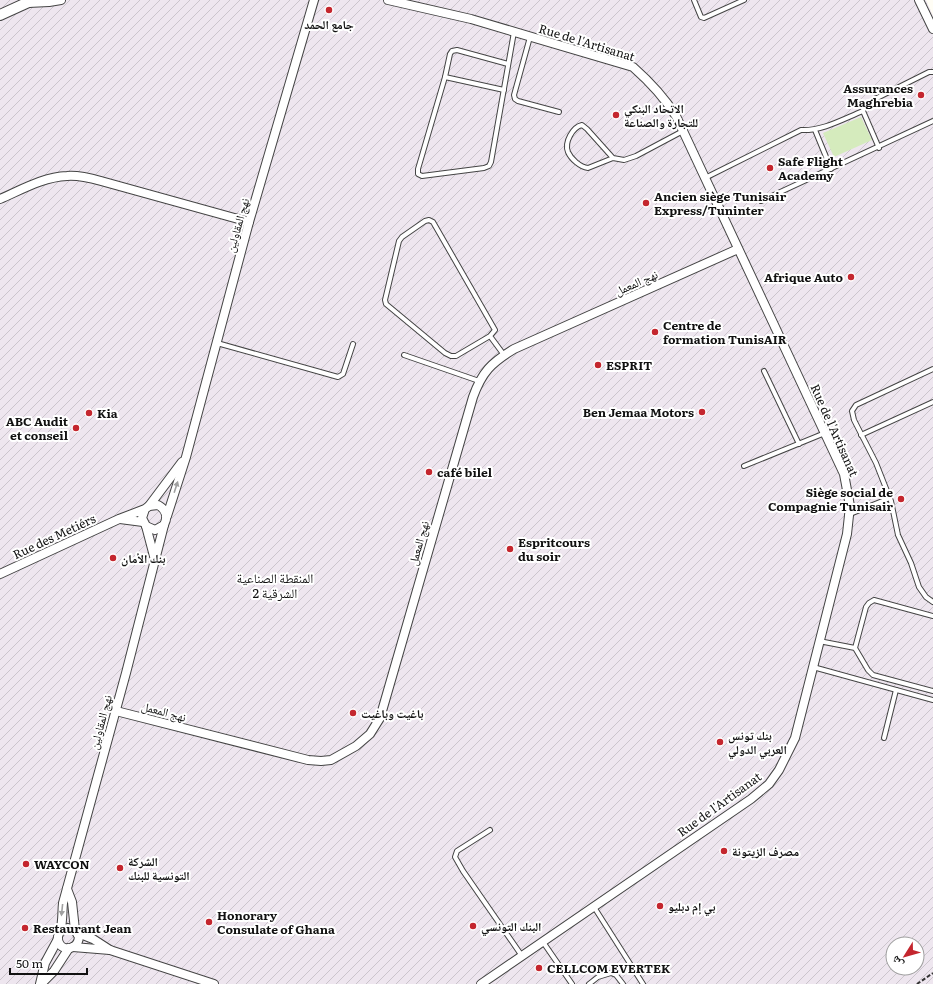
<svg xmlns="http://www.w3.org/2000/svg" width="933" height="984" font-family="Literata,'Noto Naskh Arabic',serif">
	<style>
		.industrial { fill: url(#industrial-furrows); fill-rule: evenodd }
		.grass { fill: #d5ebbd }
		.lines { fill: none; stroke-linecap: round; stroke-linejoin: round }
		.service-casing { stroke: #444; stroke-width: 6 }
		.minor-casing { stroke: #444; stroke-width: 10 }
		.tertiary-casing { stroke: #444; stroke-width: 12 }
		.path { stroke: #333; stroke-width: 2; stroke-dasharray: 4 2; stroke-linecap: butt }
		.service { stroke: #fff; stroke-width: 4 }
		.minor { stroke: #fff; stroke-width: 8 }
		.tertiary { stroke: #fff; stroke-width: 10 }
		.oneway { fill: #a0a0a0 }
		.poi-dot { fill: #c4262e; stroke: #fff; stroke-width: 1.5 }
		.labels { text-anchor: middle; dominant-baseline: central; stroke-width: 4; stroke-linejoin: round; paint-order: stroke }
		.poi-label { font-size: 12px; font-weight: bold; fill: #111; stroke: #fff; text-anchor: start }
		.street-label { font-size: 12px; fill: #111; stroke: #fff }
		.neighbourhood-label { font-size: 13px; fill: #111; stroke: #fff }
	</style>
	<defs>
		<pattern id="industrial-furrows" width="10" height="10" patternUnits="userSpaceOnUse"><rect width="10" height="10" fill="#eee6ef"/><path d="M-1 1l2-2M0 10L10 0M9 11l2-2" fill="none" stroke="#cbc4cc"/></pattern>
	</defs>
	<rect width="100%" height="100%" fill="#fffdf5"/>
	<path class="industrial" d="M 0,0 L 926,0 L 933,16 L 933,984 L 0,984 ZM 893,944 L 917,944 L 917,968 L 893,968 Z"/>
	<polygon class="grass" points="861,117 872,140 834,157 823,133"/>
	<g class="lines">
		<g class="service-casing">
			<g id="service">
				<polyline points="694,0 701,17 704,18 744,0"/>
				<polyline points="530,37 514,95 515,99 518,101 559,112"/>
				<polyline points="445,77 418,169 418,174 422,176 484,168 489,166 491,162 514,32"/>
				<polyline points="504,90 445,77 450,54 452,51 457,50 508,64"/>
				<polyline points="815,130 831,169"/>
				<polyline points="879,148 863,111 864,107 875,99 929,72 933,72"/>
				<path d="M 613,158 L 587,129 L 582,125 C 573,127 564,142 568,152 C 571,159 580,167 588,168 L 613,158 L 624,160 L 636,156 L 683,131"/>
				<path d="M 705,178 L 801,130 C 823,131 843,119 863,111"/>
				<polyline points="761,201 933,121"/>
				<polyline points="490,336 495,330 433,222 429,220 425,221 402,237 399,241 385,300 386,304 445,353 451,356 456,356 490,336 504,355"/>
				<polyline points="217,343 338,377 343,374 353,344"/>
				<polyline points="404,355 479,381"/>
				<polyline points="933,369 856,405 852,411 854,420 876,463 891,501 898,535 911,563 919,587 926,597 933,602"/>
				<polyline points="764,371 799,444"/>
				<polyline points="861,435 933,402"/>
				<polyline points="744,466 825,433"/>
				<polyline points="850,514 890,498"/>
				<polyline points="819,641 855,648 868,670 873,675 933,691"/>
				<polyline points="855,648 866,607 869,603 874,600 933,616"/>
				<polyline points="813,667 933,700"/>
				<polyline points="884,738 896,690"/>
				<polyline points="490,830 457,851 455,857 463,871 522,956"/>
				<polyline points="594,907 643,984"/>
				<polyline points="543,942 572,984"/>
				<polyline points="589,984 598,977 611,973 616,975 623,984"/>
			</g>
		</g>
		<g class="minor-casing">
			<g id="minor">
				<path d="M 388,0 L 471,19 L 633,67 C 650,82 664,97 676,116 L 844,474 L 850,506 L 847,534 L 795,738 L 779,770 L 769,784 L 751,799 L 481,984"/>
				<polyline points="919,0 933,29"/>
				<polyline points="28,3 49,2 61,0"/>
				<path d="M 0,199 C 21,190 43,177 67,176 C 78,175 90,178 101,181 L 249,222"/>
				<polyline points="149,506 182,462"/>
				<polyline points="167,516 186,457 249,222 314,0"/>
				<polyline points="120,519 143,522"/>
				<polyline points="146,526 155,560"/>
				<path d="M 0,574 L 119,519 L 145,509 L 149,506 L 158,505 C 167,510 168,517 164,525 L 155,530 L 146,526 L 142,518 L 145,509"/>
				<path d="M 116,711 L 308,760 L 321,761 L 331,760 L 356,746 L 370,734 L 380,718 L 473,397 C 482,372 491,363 514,349 L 738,249"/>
				<polyline points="67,889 72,902 75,930"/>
				<path d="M 60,931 L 68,928 L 75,930 L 79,937 C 78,950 61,953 58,940 C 57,936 59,935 60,931 C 63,923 62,912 63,903 L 126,673 L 164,525"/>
				<polyline points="78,933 93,939 110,950 214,984"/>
				<polyline points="73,947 110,950"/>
				<polyline points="40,984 45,963 58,939"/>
				<polyline points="41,984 54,971 69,948"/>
			</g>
		</g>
		<g class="tertiary-casing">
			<polyline id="tertiary" points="0,15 33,0"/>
		</g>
		<polyline class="path" points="917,984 933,973"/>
		<use href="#service" class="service"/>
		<use href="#minor" class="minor"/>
		<use href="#tertiary" class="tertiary"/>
	</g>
	<defs><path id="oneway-solid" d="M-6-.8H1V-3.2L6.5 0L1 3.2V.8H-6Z"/></defs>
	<g class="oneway">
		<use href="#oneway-solid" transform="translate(176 487) rotate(-72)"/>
		<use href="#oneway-solid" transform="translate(62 910) rotate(96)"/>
	</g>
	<g class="poi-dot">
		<circle cx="329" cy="10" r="4"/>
		<circle cx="921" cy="95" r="4"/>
		<circle cx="616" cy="115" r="4"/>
		<circle cx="770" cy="168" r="4"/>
		<circle cx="646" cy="203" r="4"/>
		<circle cx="851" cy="277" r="4"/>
		<circle cx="655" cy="332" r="4"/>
		<circle cx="598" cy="365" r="4"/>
		<circle cx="702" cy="412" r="4"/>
		<circle cx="89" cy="413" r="4"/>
		<circle cx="76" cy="428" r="4"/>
		<circle cx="429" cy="472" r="4"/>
		<circle cx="901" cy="499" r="4"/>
		<circle cx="510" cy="549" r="4"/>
		<circle cx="113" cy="558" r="4"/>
		<circle cx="353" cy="713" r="4"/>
		<circle cx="720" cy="742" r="4"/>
		<circle cx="724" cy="851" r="4"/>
		<circle cx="26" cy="864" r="4"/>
		<circle cx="120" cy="868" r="4"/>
		<circle cx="660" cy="906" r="4"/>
		<circle cx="209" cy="922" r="4"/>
		<circle cx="473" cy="926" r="4"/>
		<circle cx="25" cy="928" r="4"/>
		<circle cx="539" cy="968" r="4"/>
	</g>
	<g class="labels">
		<g class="poi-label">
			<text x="329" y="24" text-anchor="middle">جامع الحمد</text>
			<text x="913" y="88" text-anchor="end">Assurances<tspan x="913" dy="14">Maghrebia</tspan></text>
			<text x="624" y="108">الاتحاد البنكي<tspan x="624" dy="14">للتجارة والصناعة</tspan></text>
			<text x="778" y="161">Safe Flight<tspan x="778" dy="14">Academy</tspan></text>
			<text x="654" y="196">Ancien siège Tunisair<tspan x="654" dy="14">Express/Tuninter</tspan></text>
			<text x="843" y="277" text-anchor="end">Afrique Auto</text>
			<text x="663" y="325">Centre de<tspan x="663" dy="14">formation TunisAIR</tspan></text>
			<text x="606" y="365">ESPRIT</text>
			<text x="694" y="412" text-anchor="end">Ben Jemaa Motors</text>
			<text x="97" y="413">Kia</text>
			<text x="68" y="421" text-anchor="end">ABC Audit<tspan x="68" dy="14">et conseil</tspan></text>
			<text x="437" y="472">café bilel</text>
			<text x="893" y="492" text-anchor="end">Siège social de<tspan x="893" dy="14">Compagnie Tunisair</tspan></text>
			<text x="518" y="542">Espritcours<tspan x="518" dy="14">du soir</tspan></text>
			<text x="121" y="558">بنك الأمان</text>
			<text x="361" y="713">باغيت وباغيت</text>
			<text x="728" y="735">بنك تونس<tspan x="728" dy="14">العربي الدولي</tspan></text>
			<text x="732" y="851">مصرف الزيتونة</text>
			<text x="128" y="861">الشركة<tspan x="128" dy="14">التونسية للبنك</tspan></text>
			<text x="34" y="864">WAYCON</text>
			<text x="668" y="906">بي إم دبليو</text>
			<text x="217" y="915">Honorary<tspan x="217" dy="14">Consulate of Ghana</tspan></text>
			<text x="481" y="926">البنك التونسي</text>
			<text x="33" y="928">Restaurant Jean</text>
			<text x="547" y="968">CELLCOM EVERTEK</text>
		</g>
		<g class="street-label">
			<text transform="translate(587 42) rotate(17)">Rue de l'Artisanat</text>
			<text transform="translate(237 225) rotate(-74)">نهج المقاولين</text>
			<text transform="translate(636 282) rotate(-24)">نهج المعمل</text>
			<text transform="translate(835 430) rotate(66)">Rue de l'Artisanat</text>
			<text transform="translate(54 536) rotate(-25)">Rue des Metiérs</text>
			<text transform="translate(418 543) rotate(-74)">نهج المعمل</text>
			<text transform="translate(164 711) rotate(15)">نهج المعمل</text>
			<text transform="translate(100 722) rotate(-75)">نهج المقاولين</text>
			<text transform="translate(719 804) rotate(-36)">Rue de l'Artisanat</text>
		</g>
		<g class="neighbourhood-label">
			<text x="275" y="577">المنقطة الصناعية<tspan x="275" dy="15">الشرقية 2</tspan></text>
		</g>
	</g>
	<g transform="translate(905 956) rotate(233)"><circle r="19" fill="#ffffff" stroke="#a0a0a0"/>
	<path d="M0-3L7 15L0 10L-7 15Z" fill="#c4262e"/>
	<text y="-6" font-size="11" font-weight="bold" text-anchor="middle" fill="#111111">ش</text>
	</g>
	<path d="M10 968v6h77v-6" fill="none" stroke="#111111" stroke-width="2"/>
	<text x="16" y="968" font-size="12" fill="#111111" stroke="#ffffff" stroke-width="3" paint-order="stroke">50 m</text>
</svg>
